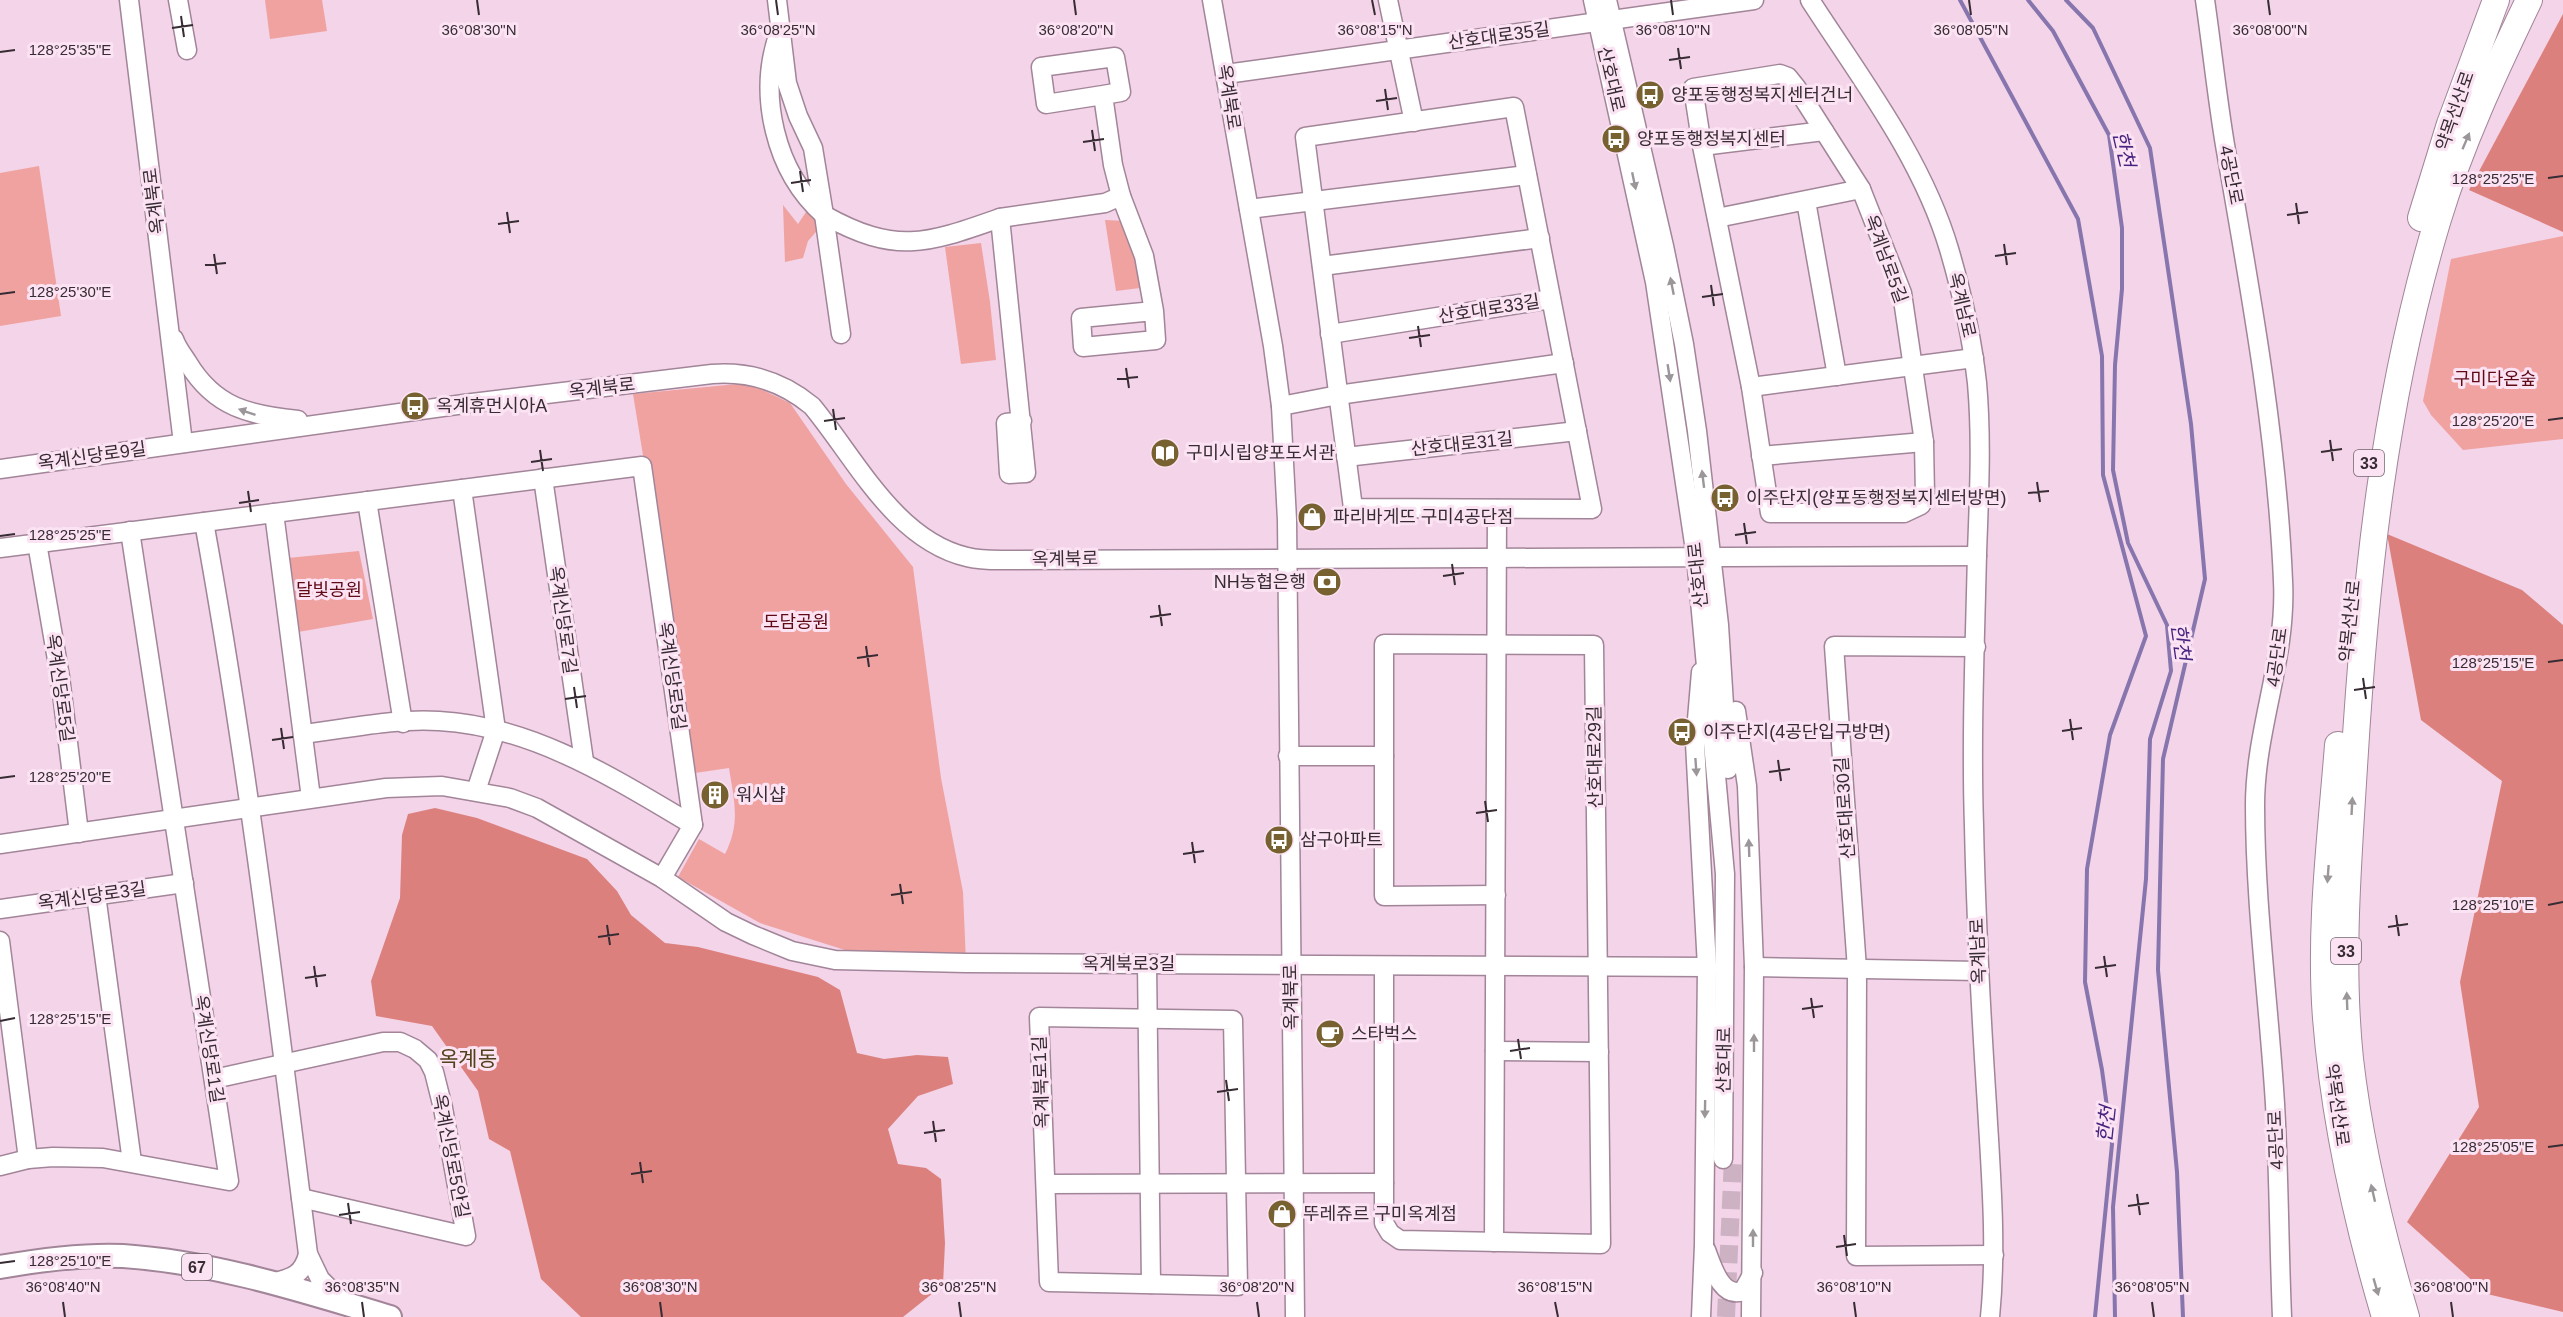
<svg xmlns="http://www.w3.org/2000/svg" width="2563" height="1317" font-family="Arial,'Noto Sans KR',sans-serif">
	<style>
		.green { fill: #efa2a0 }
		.forest { fill: #dc807e }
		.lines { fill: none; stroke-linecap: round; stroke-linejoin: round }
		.stream { stroke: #8775ae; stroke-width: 4 }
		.minor-tunnel { stroke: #cdb2c4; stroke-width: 18; stroke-dasharray: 18 9; stroke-linecap: butt }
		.minor-casing { stroke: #a28599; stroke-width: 21 }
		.major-casing { stroke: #a28599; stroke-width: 26 }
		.highway-casing { stroke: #a28599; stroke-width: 28 }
		.minor { stroke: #fff; stroke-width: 18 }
		.major { stroke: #fff; stroke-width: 22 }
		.highway { stroke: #fff; stroke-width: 26 }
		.oneway { fill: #9b969a }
		.ticks { fill: none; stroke: #372c34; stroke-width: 2 }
		.labels { text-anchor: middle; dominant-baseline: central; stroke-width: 6; stroke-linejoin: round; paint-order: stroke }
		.shield { fill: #fce3f4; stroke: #72636e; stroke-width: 1.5 }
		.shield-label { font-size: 16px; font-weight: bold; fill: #372c34 }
		.street-label { font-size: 18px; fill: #372c34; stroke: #fce3f4 }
		.poi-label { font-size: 18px; fill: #372c34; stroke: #fce3f4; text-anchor: start }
		.park-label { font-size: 18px; fill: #5f0915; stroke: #fce3f4 }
		.water-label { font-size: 20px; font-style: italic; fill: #47247f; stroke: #fce3f4 }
		.quarter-label { font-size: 21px; fill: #514019; stroke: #fce3f4 }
		.ticks-label { font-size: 15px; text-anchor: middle; fill: #372c34; stroke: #fce3f4; stroke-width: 6; stroke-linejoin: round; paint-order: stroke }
	</style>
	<rect width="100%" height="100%" fill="#f3d4e8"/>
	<g class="green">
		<polygon points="265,0 322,0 327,31 270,39"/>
		<polygon points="39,166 61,316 0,326 0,173"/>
		<polygon points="783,205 798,224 808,209 822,225 808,241 803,258 785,262"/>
		<polygon points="1105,220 1126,221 1138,259 1140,288 1116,291"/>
		<polygon points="2563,236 2563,439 2463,450 2431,415 2423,401 2451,259"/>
		<polygon points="981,243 990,302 996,360 961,364 945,247"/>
		<path d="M 748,383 L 790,403 L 846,484 L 913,567 L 941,778 L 963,892 L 966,963 L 848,951 L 760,923 L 678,877 L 699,839 L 725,854 C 741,822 734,801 729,768 L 695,773 L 633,394 Z"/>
		<polygon points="359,551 373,619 298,632 288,558"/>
	</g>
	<g class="forest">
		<polygon points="2563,14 2563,232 2469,190"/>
		<polygon points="2387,534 2522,590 2563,625 2563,1312 2487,1294 2407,1222 2479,1107 2460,982 2502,781 2421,720"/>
		<polygon points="435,808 477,818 587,859 617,891 631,915 665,943 698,947 818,977 840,990 857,1053 884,1059 917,1055 948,1057 953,1084 918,1096 888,1129 898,1164 926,1168 941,1179 945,1243 943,1285 903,1317 581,1317 541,1279 510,1151 489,1139 478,1091 432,1026 376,1016 371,981 400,898 402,835 408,814"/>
	</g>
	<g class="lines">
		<g class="stream">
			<polyline points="1960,0 2078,219 2102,356 2103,475 2146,636 2110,735 2087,869 2085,982 2102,1070 2112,1144 2095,1317"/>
			<polyline points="2028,0 2053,31 2109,135 2122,228 2122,289 2115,365 2113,470 2128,543 2167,625 2171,671 2150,739 2146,879 2113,1207 2115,1317"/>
			<polyline points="2066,0 2093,28 2150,148 2191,424 2205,579 2163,759 2158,970 2177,1172 2183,1317"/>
		</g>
		<polyline class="minor-tunnel" points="1726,1317 1733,1158"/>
		<g class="minor-casing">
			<g id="minor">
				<polyline points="129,0 183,443"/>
				<polyline points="178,0 187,50"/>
				<polyline points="777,0 787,83 798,116 813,148 824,215"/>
				<polyline points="1212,0 1273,346 1281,406 1287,520 1295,1317"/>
				<polyline points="1388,0 1414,122"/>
				<polyline points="1593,0 1655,282 1696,557 1725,874 1723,1159"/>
				<polyline points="1607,0 1664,246 1684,344 1697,431 1719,625 1728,769"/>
				<path d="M 1810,0 C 1861,79 1922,158 1949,249 C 1962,293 1972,338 1977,383 C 1982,439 1979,497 1977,553 C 1975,644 1971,735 1974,826 C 1976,920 1981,1013 1987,1106 C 1991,1176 1997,1247 1990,1317"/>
				<path d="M 2205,0 C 2212,48 2217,97 2225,145 C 2250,289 2277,435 2283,581 C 2287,659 2255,729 2255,805 C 2255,905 2269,1004 2275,1104 C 2279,1175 2279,1246 2282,1317"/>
				<path d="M 779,33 C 757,94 775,172 824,215"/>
				<polyline points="1226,74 1754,0"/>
				<polygon points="1780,74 1788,77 1796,87 1861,189 1902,293 1924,442 1925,496 1921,505 1904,513 1770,513 1751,387 1702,146 1693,88"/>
				<polyline points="1103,95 1046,104 1041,67 1115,57 1121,92 1103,95 1113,165 1121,196 1144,256 1154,311 1156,340 1083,347 1081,318 1154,311"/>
				<polygon points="1514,107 1592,509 1353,508 1305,137"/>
				<polyline points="1702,146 1824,131"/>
				<polyline points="1806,201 1837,376"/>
				<polyline points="1249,209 1527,175"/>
				<polyline points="1717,218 1861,189"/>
				<polyline points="1322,266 1540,238"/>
				<path d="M 841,334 L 824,215 C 896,255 926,244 1000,218"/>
				<polyline points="1330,334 1551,299"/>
				<path d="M 174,339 C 177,348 183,355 188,363 C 215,408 250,415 298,420"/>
				<polyline points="1751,387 1974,358"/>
				<polyline points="1281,406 1338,395 1564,363"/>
				<polyline points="1022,421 1006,423 1009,474 1026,473 1000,218 1105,203 1121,196"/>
				<polyline points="1761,456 1924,442"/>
				<polyline points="1346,457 1577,431"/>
				<path d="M 0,469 L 464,404 L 712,374 C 750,371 783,382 812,406 C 856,459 895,540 967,557 C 982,561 998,560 1013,560 L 1977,556"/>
				<polyline points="543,478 584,761"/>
				<polyline points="462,489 496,730 476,791"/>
				<polyline points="367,501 403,723"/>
				<polyline points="274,513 311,798"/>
				<path d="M 204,522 C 248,764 277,1009 308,1254 L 320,1279 L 342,1301"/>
				<polyline points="37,543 60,677 79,833"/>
				<polyline points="0,548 642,466 693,825 662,878"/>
				<polyline points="1976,647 1834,646 1857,969 1856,1256 1994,1255"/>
				<polyline points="1736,711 1747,786 1754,967 1751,1317"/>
				<path d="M 303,734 C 347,729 394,718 439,721 C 533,726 615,779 693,825"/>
				<polyline points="1288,756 1384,756"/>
				<polyline points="0,844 386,788 442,786 510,798 537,808 662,878 726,922 753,935 792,951 835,960 966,963 1707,967"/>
				<polyline points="96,895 132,1162"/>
				<polyline points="0,909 184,883"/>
				<polyline points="0,941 28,1159"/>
				<polyline points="1147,964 1151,1284"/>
				<polyline points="1384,966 1384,1223 1390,1233 1400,1240 1601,1244 1594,645 1384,644 1384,896 1496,895"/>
				<polyline points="1754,967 1979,971"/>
				<polygon points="1039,1017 1233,1020 1238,1286 1049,1282"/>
				<polyline points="1495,1051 1599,1052"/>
				<polyline points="214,1079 383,1042 400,1042 415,1049 428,1060 434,1072 443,1108 466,1236 301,1198"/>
				<polyline points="0,1166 28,1159 53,1157 103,1158 229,1181 130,531"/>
				<polyline points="1046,1184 1384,1183"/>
				<polyline points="1494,1242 1497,509"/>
				<path d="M 1706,1250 C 1712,1265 1721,1299 1743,1291 L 1753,1273"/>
				<path d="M 272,1283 C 292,1278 303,1275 308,1254"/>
				<polyline points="1701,1317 1704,1245 1707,967 1695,743 1701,672"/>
			</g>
		</g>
		<g class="major-casing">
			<path id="major" d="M 0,1267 C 40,1260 82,1254 123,1256 C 214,1262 303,1291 390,1317"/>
		</g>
		<g class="highway-casing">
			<g id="highway">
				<polyline points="2421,218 2450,124 2496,0"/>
				<path d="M 2338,745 C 2331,835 2319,928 2326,1018 C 2334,1120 2356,1219 2385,1317"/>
				<path d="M 2406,1317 C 2381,1232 2360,1147 2350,1059 C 2340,962 2348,864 2354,767 C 2365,583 2384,397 2438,219 C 2461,143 2495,71 2529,0"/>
			</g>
		</g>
		<use href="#minor" class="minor"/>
		<use href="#major" class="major"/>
		<use href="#highway" class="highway"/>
	</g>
	<defs><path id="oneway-solid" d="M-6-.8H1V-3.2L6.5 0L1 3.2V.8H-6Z" transform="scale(1.5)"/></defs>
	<g class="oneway">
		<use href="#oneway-solid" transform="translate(2466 141) rotate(-67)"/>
		<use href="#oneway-solid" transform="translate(1634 181) rotate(78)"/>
		<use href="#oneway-solid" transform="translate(1672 286) rotate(-101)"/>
		<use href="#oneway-solid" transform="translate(1669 373) rotate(81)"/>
		<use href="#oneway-solid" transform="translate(247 412) rotate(-161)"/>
		<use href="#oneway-solid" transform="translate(1703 479) rotate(-97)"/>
		<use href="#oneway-solid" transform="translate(1696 767) rotate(86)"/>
		<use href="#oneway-solid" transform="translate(2352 806) rotate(-87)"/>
		<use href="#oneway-solid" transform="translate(1749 848) rotate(-92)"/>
		<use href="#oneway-solid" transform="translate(2328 874) rotate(94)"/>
		<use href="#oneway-solid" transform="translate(2347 1001) rotate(-92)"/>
		<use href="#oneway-solid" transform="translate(1754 1043) rotate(-90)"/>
		<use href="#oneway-solid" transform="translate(1705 1109) rotate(91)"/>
		<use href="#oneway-solid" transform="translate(2373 1193) rotate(-103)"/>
		<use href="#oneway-solid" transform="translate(1753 1238) rotate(-90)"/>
		<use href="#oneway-solid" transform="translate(2376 1287) rotate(74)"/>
	</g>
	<path class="ticks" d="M 477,0 L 479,15M 776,0 L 778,15M 1074,0 L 1076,15M 1372,0 L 1375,15M 1671,0 L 1673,15M 1969,0 L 1971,15M 2268,0 L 2270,15M 181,16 L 184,37M 172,28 L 193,25M 1678,48 L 1681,69M 0,52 L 15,50M 1669,60 L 1690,57M 1385,89 L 1388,110M 1376,101 L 1397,98M 1092,130 L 1095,151M 1083,142 L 1104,139M 800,171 L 803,192M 2548,178 L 2563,176M 791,183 L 811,180M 2296,203 L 2299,224M 507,212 L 510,233M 2287,215 L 2308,212M 498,224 L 519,221M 2004,244 L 2007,265M 214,254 L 217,274M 1995,256 L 2016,253M 205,265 L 226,263M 1711,285 L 1714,306M 0,294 L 15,292M 1702,297 L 1723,294M 1418,326 L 1421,347M 1409,338 L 1430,335M 1126,368 L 1129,388M 1117,379 L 1138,377M 833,409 L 836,430M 2548,420 L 2563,418M 824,421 L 845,418M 2330,440 L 2333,461M 540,450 L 543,471M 2321,452 L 2342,449M 531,462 L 552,459M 2037,482 L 2040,502M 248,491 L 251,512M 2028,493 L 2049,491M 239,503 L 259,500M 1744,523 L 1747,544M 1735,535 L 1756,532M 0,536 L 15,534M 1452,564 L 1455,585M 1443,576 L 1464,573M 1159,605 L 1162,626M 1150,617 L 1171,614M 866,646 L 869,667M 857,658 L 878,655M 2548,662 L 2563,660M 2363,678 L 2366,699M 574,687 L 577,708M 2354,690 L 2375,687M 565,699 L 586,696M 2070,719 L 2073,740M 281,728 L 284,749M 2062,731 L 2082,728M 272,740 L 293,737M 1778,760 L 1781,781M 1769,772 L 1790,769M 0,778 L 15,776M 1485,801 L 1488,822M 1476,813 L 1497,810M 1192,842 L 1195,863M 1183,854 L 1204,851M 900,884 L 903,904M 891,895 L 912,892M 2548,905 L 2563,902M 2396,915 L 2399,936M 607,925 L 610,945M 2388,927 L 2408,924M 598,937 L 619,934M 2104,956 L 2107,977M 314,966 L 317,987M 2095,968 L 2116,965M 305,978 L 326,975M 1811,998 L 1814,1018M 1802,1009 L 1823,1006M 0,1021 L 15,1018M 1518,1039 L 1521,1059M 1510,1051 L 1530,1048M 1226,1080 L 1229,1101M 1217,1092 L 1238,1089M 933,1121 L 936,1142M 924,1133 L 945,1130M 2548,1147 L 2563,1145M 640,1162 L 643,1183M 631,1174 L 652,1171M 2137,1194 L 2140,1215M 348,1203 L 351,1224M 2128,1206 L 2149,1203M 339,1215 L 360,1212M 1844,1235 L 1847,1256M 1836,1247 L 1856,1244M 0,1263 L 15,1261M 63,1302 L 65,1317M 362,1302 L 364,1317M 660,1302 L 662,1317M 959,1302 L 961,1317M 1257,1302 L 1259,1317M 1555,1302 L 1558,1317M 1854,1302 L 1856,1317M 2152,1302 L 2154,1317M 2451,1302 L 2453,1317"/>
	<defs>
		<g id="bus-disc" transform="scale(1.5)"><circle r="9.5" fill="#776131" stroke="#fce3f4"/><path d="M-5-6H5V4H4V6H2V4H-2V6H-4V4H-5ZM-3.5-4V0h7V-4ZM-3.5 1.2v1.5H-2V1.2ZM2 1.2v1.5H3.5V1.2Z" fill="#fff"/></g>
		<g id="library-disc" transform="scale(1.5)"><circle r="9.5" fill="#776131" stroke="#fce3f4"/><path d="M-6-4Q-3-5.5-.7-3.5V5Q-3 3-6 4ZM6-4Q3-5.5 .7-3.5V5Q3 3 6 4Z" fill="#fff"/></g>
		<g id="shop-disc" transform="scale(1.5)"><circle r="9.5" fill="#776131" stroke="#fce3f4"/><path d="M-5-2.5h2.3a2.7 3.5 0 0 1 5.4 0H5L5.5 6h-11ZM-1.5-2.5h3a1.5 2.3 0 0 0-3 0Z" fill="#fff"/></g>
		<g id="bank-disc" transform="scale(1.5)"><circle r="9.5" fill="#776131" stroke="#fce3f4"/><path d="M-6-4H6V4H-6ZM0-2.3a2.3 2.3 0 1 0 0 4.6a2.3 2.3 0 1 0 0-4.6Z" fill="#fff"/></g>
		<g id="building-disc" transform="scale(1.5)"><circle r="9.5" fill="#776131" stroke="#fce3f4"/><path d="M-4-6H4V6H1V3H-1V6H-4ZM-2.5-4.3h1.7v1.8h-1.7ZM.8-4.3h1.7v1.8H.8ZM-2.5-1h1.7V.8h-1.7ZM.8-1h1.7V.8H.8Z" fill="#fff"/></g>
		<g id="cafe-disc" transform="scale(1.5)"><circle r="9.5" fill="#776131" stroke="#fce3f4"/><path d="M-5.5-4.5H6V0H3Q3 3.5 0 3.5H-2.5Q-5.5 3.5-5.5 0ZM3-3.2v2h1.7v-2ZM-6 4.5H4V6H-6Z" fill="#fff"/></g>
	</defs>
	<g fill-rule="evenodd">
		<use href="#bus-disc" x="1650" y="95"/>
		<use href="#bus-disc" x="1616" y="139"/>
		<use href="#bus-disc" x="415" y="406"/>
		<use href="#library-disc" x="1165" y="453"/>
		<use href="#bus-disc" x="1725" y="498"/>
		<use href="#shop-disc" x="1312" y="517"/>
		<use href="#bank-disc" x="1327" y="582"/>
		<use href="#bus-disc" x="1682" y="732"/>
		<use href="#building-disc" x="715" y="795"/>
		<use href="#bus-disc" x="1279" y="840"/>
		<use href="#cafe-disc" x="1330" y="1034"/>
		<use href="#shop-disc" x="1282" y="1214"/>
	</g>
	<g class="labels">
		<g class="shield">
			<rect x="2354" y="450" width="30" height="26" rx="4.5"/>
			<rect x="2331" y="938" width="30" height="26" rx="4.5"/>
			<rect x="182" y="1254" width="30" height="26" rx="4.5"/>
		</g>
		<g class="shield-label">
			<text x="2369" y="463">33</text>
			<text x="2346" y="951">33</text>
			<text x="197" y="1267">67</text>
		</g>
		<g class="street-label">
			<text transform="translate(1499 36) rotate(-8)">산호대로35길</text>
			<text transform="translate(1611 79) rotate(77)">산호대로</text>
			<text transform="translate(1229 97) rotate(81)">옥계북로</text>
			<text transform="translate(2455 111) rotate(-71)">약목선산로</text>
			<text transform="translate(2231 175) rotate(79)">4공단로</text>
			<text transform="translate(154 201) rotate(-97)">옥계북로</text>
			<text transform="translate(1886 259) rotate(70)">옥계남로5길</text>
			<text transform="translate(1962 305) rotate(77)">옥계남로</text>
			<text transform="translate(1489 309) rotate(-9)">산호대로33길</text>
			<text transform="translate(602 388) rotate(-7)">옥계북로</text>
			<text transform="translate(1462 444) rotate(-6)">산호대로31길</text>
			<text transform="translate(92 456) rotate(-8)">옥계신당로9길</text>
			<text transform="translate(1065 559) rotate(-1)">옥계북로</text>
			<text transform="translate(1698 575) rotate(-96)">산호대로</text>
			<text transform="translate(563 620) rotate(82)">옥계신당로7길</text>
			<text transform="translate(2350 621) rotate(-84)">약목선산로</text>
			<text transform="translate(2277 657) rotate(-82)">4공단로</text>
			<text transform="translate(672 676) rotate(82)">옥계신당로5길</text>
			<text transform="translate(60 688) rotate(82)">옥계신당로5길</text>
			<text transform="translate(1595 757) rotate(-91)">산호대로29길</text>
			<text transform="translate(1845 808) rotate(-94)">산호대로30길</text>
			<text transform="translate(92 896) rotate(-8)">옥계신당로3길</text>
			<text transform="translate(1978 951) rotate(-92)">옥계남로</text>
			<text x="1129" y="964">옥계북로3길</text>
			<text transform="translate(1291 997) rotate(-91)">옥계북로</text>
			<text transform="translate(209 1049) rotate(81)">옥계신당로1길</text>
			<text transform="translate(1724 1060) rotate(-89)">산호대로</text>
			<text transform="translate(1041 1082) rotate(-92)">옥계북로1길</text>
			<text transform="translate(2337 1105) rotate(82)">약목선산로</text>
			<text transform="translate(2276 1140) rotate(-92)">4공단로</text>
			<text transform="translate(451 1156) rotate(79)">옥계신당로5안길</text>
		</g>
		<g class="poi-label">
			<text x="1671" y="95">양포동행정복지센터건너</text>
			<text x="1637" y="139">양포동행정복지센터</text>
			<text x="436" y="406">옥계휴먼시아A</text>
			<text x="1186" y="453">구미시립양포도서관</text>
			<text x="1746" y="498">이주단지(양포동행정복지센터방면)</text>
			<text x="1333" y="517">파리바게뜨 구미4공단점</text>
			<text x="1306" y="582" text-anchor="end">NH농협은행</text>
			<text x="1703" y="732">이주단지(4공단입구방면)</text>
			<text x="736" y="795">워시샵</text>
			<text x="1300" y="840">삼구아파트</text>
			<text x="1351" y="1034">스타벅스</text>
			<text x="1303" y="1214">뚜레쥬르 구미옥계점</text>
		</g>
		<g class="park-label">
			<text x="2495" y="379">구미다온숲</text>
			<text x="329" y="590">달빛공원</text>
			<text x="796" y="622">도담공원</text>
		</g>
		<g class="water-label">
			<text transform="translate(2124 149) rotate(77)">한천</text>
			<text transform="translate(2181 642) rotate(82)">한천</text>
			<text transform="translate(2106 1124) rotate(-84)">한천</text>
		</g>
		<g class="quarter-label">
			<text x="468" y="1058">옥계동</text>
		</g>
	</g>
	<g class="ticks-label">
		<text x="479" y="35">36°08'30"N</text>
		<text x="778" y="35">36°08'25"N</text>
		<text x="1076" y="35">36°08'20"N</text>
		<text x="1375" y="35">36°08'15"N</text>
		<text x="1673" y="35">36°08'10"N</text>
		<text x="1971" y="35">36°08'05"N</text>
		<text x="2270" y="35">36°08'00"N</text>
		<text x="70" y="55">128°25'35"E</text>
		<text x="2493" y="184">128°25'25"E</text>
		<text x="70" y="297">128°25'30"E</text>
		<text x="2493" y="426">128°25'20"E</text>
		<text x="70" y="540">128°25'25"E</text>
		<text x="2493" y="668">128°25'15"E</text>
		<text x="70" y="782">128°25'20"E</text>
		<text x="2493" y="910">128°25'10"E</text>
		<text x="70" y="1024">128°25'15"E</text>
		<text x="2493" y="1152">128°25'05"E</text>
		<text x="70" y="1266">128°25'10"E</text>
		<text x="63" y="1292">36°08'40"N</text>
		<text x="362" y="1292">36°08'35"N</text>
		<text x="660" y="1292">36°08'30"N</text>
		<text x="959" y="1292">36°08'25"N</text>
		<text x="1257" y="1292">36°08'20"N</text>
		<text x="1555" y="1292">36°08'15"N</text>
		<text x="1854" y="1292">36°08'10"N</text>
		<text x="2152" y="1292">36°08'05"N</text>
		<text x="2451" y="1292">36°08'00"N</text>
	</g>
</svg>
